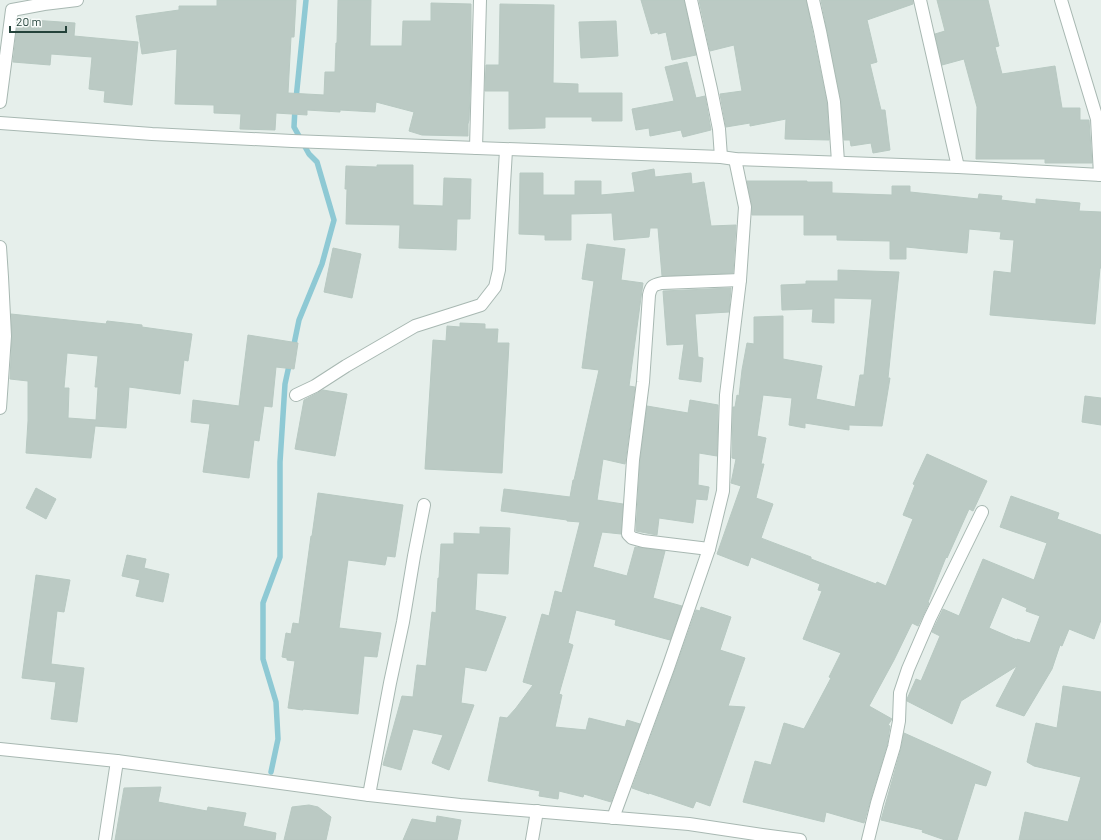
<svg xmlns="http://www.w3.org/2000/svg" width="1101" height="840" font-family="Barlow,sans-serif">
	<style>
		.lines { fill: none; stroke-linecap: round; stroke-linejoin: round }
		.stream { stroke: #8ec9d4; stroke-width: 5.5 }
		.building { fill: #bbcac4; stroke: #b8c9c2; fill-rule: evenodd }
		.minor-casing { stroke: #a8b8b2; stroke-width: 14 }
		.minor { stroke: #fff; stroke-width: 12 }
	</style>
	<rect width="100%" height="100%" fill="#e6efeb"/>
	<g class="lines">
		<g class="stream">
			<polyline points="296,99 306,0"/>
			<polyline points="293,349 299,320 322,264 334,220 317,162 309,154 294,127 295,108"/>
			<polyline points="271,772 278,739 276,702 263,659 263,603 280,557 280,462 285,384 290,361"/>
		</g>
	</g>
	<g class="building">
		<polygon points="217,0 296,0 294,37 291,37 288,93 324,95 325,72 335,72 336,43 337,43 338,0 371,0 370,46 402,46 403,21 431,21 431,3 471,4 471,66 469,120 468,124 468,136 422,135 409,131 414,112 376,102 375,112 340,110 340,112 307,110 307,115 276,113 275,130 240,129 241,114 214,113 214,105 175,104 177,49 142,54 136,16 179,10 179,6 217,6"/>
		<polygon points="641,0 684,0 696,55 672,60 666,32 658,34 658,32 651,34"/>
		<polygon points="699,0 806,0 827,103 829,140 785,139 786,119 750,126 750,123 726,127 720,94 742,91 734,45 710,51"/>
		<polygon points="821,0 913,0 913,4 867,20 877,62 870,64 881,110 885,110 890,150 873,153 871,143 851,146 850,140 844,140 841,101"/>
		<polygon points="937,0 988,0 999,46 995,47 1002,74 1055,66 1062,108 1080,108 1080,120 1089,120 1092,163 1045,163 1045,159 976,159 977,107 964,59 942,65 935,34 945,31"/>
		<polygon points="500,4 554,5 553,83 578,84 578,93 622,93 622,121 592,121 592,117 545,117 545,128 509,129 509,91 485,91 486,65 499,65"/>
		<polygon points="18,19 75,23 74,36 138,42 132,105 104,102 105,91 89,89 92,57 51,54 50,65 13,62"/>
		<polygon points="616,21 618,56 581,58 579,22"/>
		<polygon points="687,62 696,98 705,96 711,130 683,137 681,130 650,136 649,128 636,130 632,109 674,101 665,67"/>
		<polygon points="377,165 413,165 413,205 443,206 444,178 471,179 470,219 457,219 456,250 399,248 400,225 346,224 347,189 345,189 346,166 377,167"/>
		<polygon points="654,169 655,177 691,173 692,184 704,182 711,226 736,225 733,273 662,276 658,228 650,228 649,237 614,240 612,213 571,214 571,240 545,240 545,235 519,234 520,173 543,173 543,195 575,195 575,181 601,181 601,195 635,192 632,173"/>
		<polygon points="747,181 807,181 807,182 832,182 832,193 892,195 892,186 910,186 910,192 978,199 979,194 1002,196 1001,200 1036,204 1036,199 1080,203 1079,211 1101,212 1101,268 1100,268 1095,324 990,315 994,271 1011,273 1014,240 1000,239 1001,232 969,229 967,253 906,247 906,259 890,259 890,241 837,240 837,235 804,235 804,215 752,215 752,206"/>
		<polygon points="587,244 625,249 621,280 643,283 629,386 635,387 625,464 603,459 597,500 623,504 621,534 602,532 593,567 627,576 635,547 665,551 653,598 682,606 670,640 615,625 616,620 576,610 568,643 573,645 559,694 562,695 555,727 586,730 589,718 625,727 627,720 640,724 611,802 584,794 583,797 559,791 558,799 539,796 540,791 488,781 500,717 507,718 516,708 533,685 523,682 542,614 549,616 555,591 562,593 580,522 567,521 567,520 501,511 504,489 570,497 573,480 574,480 599,370 582,368 594,281 582,279"/>
		<polygon points="333,248 361,254 352,298 324,292"/>
		<polygon points="838,270 899,272 888,378 890,378 882,426 849,425 849,430 805,423 805,428 789,425 792,398 763,395 757,436 766,438 761,464 764,464 756,498 773,504 761,538 811,557 811,559 876,584 877,582 886,586 913,519 903,515 915,485 913,484 927,454 987,481 973,511 969,509 947,558 946,557 928,602 929,603 918,626 912,623 894,660 869,706 892,719 888,725 890,726 887,745 870,801 864,823 826,812 824,822 743,802 755,761 771,765 784,723 804,729 831,678 829,677 841,653 803,639 822,591 818,590 820,584 751,557 748,566 717,554 741,486 731,483 736,459 732,458 733,407 735,407 737,395 739,396 742,370 747,343 754,344 754,317 783,316 783,359 822,366 816,399 855,407 860,375 864,375 872,299 834,298 834,323 812,322 813,309 782,310 781,285 806,284 806,281 838,281"/>
		<polygon points="731,288 729,312 695,314 698,357 703,358 701,382 679,379 684,344 667,345 663,291"/>
		<path d="M 11,314 L 106,324 L 107,321 L 142,325 L 142,327 L 192,334 L 188,361 L 184,360 L 180,394 L 129,387 L 126,428 L 95,426 L 91,458 L 26,453 L 28,421 L 28,381 L 10,379 L 12,336 ZM 67,353 L 98,356 L 95,387 L 98,387 L 96,420 L 68,418 L 69,388 L 64,388 Z"/>
		<polygon points="460,323 485,324 485,329 498,329 497,343 509,343 502,473 425,469 433,340 446,341 447,326 460,327"/>
		<polygon points="248,335 298,343 294,369 276,367 272,407 264,406 259,441 254,440 249,478 203,472 210,424 191,422 193,400 239,406"/>
		<polygon points="323,390 347,394 335,456 295,449 304,400"/>
		<polygon points="1085,396 1101,398 1101,425 1082,422"/>
		<polygon points="690,400 718,405 717,456 699,453 698,485 709,487 707,500 696,499 693,523 659,518 657,535 636,531 640,461 647,406 688,413"/>
		<polygon points="36,488 56,499 46,519 26,508"/>
		<polygon points="318,493 403,505 395,557 387,556 385,565 348,560 339,628 381,633 377,657 364,656 358,714 303,709 303,710 288,708 295,661 287,660 287,658 282,657 286,633 291,634 293,623 299,624 311,536 312,536"/>
		<path d="M 1011,496 L 1059,513 L 1057,519 L 1101,535 L 1101,620 L 1094,639 L 1069,629 L 1062,646 L 1060,645 L 1052,669 L 1024,716 L 996,706 L 1017,666 L 961,701 L 952,724 L 907,701 L 907,699 L 916,679 L 921,681 L 940,636 L 932,632 L 943,609 L 959,616 L 983,559 L 1034,580 L 1047,543 L 1000,527 ZM 1002,597 L 1027,608 L 1026,611 L 1040,616 L 1030,643 L 1017,639 L 1017,640 L 989,628 Z"/>
		<polygon points="480,527 510,528 508,574 477,573 475,610 506,617 486,671 465,667 461,703 474,705 449,770 432,763 443,735 413,729 401,770 383,765 402,696 413,697 417,665 426,666 432,612 436,613 438,578 439,578 441,544 454,544 454,533 480,534"/>
		<polygon points="127,555 146,559 144,568 169,574 163,602 136,596 140,580 122,576"/>
		<polygon points="36,575 70,580 64,612 57,611 51,664 84,668 77,722 51,719 56,682 22,678"/>
		<polygon points="701,607 731,617 720,650 745,658 728,706 745,707 710,806 696,801 693,808 649,793 649,794 632,788 675,670 696,610 700,611"/>
		<polygon points="1063,686 1101,692 1101,840 1019,840 1025,812 1068,822 1081,777 1034,766 1027,762 1036,723 1057,728"/>
		<polygon points="904,733 991,772 986,786 975,783 957,840 945,840 922,832 923,830 881,820 901,749"/>
		<polygon points="161,787 158,802 207,811 208,807 246,813 243,826 276,833 275,840 115,840 124,788"/>
		<polygon points="309,805 318,807 331,817 326,840 284,840 292,807"/>
		<polygon points="437,816 461,820 457,840 403,840 412,819 436,823"/>
	</g>
	<g class="lines">
		<g class="minor-casing">
			<g id="minor">
				<polyline points="691,0 711,89 719,129 721,157"/>
				<polyline points="813,0 820,31 834,102 838,162"/>
				<polyline points="920,0 958,167"/>
				<polyline points="1061,0 1097,119 1100,175"/>
				<polyline points="0,102 12,10 44,4 77,0"/>
				<polyline points="0,123 152,134 292,141 721,157 735,159 958,167 1101,175"/>
				<polyline points="476,148 480,0"/>
				<polyline points="0,247 2,277 5,336 0,408"/>
				<polyline points="296,395 315,386 346,366 415,326 481,305 495,287 499,270 506,150"/>
				<path d="M 709,549 L 643,541 L 632,538 L 628,534 L 633,460 L 643,382 L 649,295 C 651,286 653,285 662,283 L 740,280"/>
				<polyline points="0,749 117,761 369,795 460,805 689,824 762,835 800,840"/>
				<polyline points="369,795 390,683 403,622 414,556 424,505"/>
				<polyline points="613,818 668,668 709,549 723,491 726,395 740,280 745,207 735,159"/>
				<polyline points="105,840 117,761"/>
				<polyline points="532,840 537,811"/>
				<polyline points="868,840 877,803 894,747 899,721 900,693 908,669 930,618 982,512"/>
			</g>
		</g>
		<use href="#minor" class="minor"/>
	</g>
	<path d="M10 26v6h56v-6" fill="none" stroke="#24423a" stroke-width="2"/>
	<text x="16" y="26" font-size="12" fill="#24423a" stroke="#f7fbf9" stroke-width="3" paint-order="stroke">20 m</text>
</svg>
